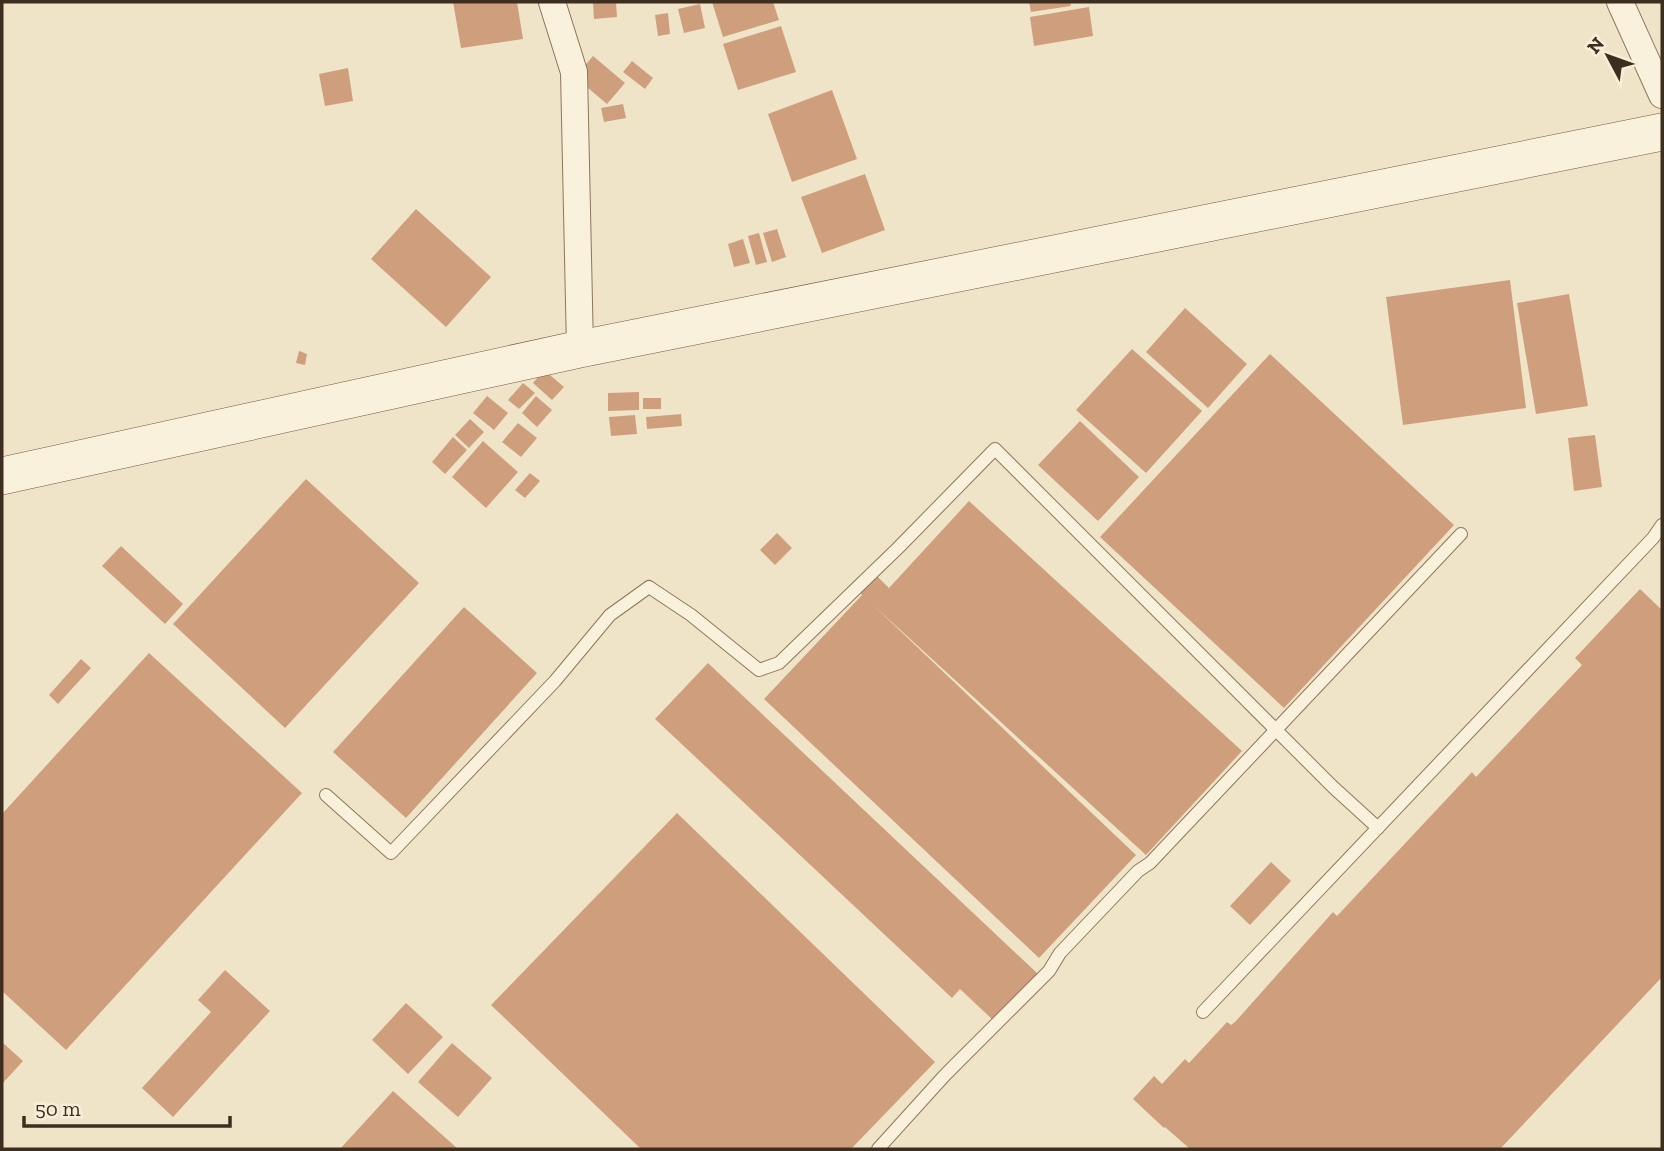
<svg xmlns="http://www.w3.org/2000/svg" width="1664" height="1151" font-family="'Zilla Slab',serif">
	<style>
		.building { fill: #cf9f7d }
		.lines { fill: none; stroke-linecap: round; stroke-linejoin: round }
		.lane-casing { stroke: #8d765c; stroke-width: 14 }
		.street-casing { stroke: #8d765c; stroke-width: 28 }
		.secondary-casing { stroke: #6f573f; stroke-width: 38 }
		.lane { stroke: #faf1dc; stroke-width: 12 }
		.street { stroke: #faf1dc; stroke-width: 26 }
		.secondary { stroke: #faf1dc; stroke-width: 37 }
	</style>
	<rect width="100%" height="100%" fill="#f0e4c8"/>
	<g class="building">
		<polygon points="453,2 517,2 523,39 461,48"/>
		<polygon points="593,2 616,2 617,17 594,19"/>
		<polygon points="712,2 773,2 779,20 723,37"/>
		<polygon points="1029,2 1070,2 1071,6 1031,12"/>
		<polygon points="700,4 705,28 684,33 678,9"/>
		<polygon points="1089,7 1093,36 1034,46 1030,17"/>
		<polygon points="668,13 670,34 658,36 655,15"/>
		<polygon points="781,26 796,72 738,90 723,44"/>
		<polygon points="593,56 625,83 607,104 575,77"/>
		<polygon points="632,61 653,78 645,89 623,72"/>
		<polygon points="348,68 353,101 325,106 319,74"/>
		<polygon points="832,90 857,159 792,182 768,114"/>
		<polygon points="623,104 626,118 604,122 601,108"/>
		<polygon points="865,174 885,230 822,253 801,197"/>
		<polygon points="416,209 491,277 446,327 371,259"/>
		<polygon points="777,229 786,257 772,262 763,233"/>
		<polygon points="759,233 767,262 756,265 748,236"/>
		<polygon points="743,239 750,263 734,267 728,244"/>
		<polygon points="1510,280 1526,408 1403,425 1386,297"/>
		<polygon points="1569,294 1588,406 1536,414 1517,303"/>
		<polygon points="1185,308 1247,364 1208,408 1146,352"/>
		<polygon points="1132,349 1202,411 1146,473 1076,410"/>
		<polygon points="299,351 307,354 305,365 296,363"/>
		<polygon points="1270,354 1454,525 1284,708 1100,537"/>
		<polygon points="544,370 564,387 552,400 533,383"/>
		<polygon points="523,383 535,393 519,409 508,400"/>
		<polygon points="639,392 639,410 608,411 608,393"/>
		<polygon points="487,396 508,413 494,430 473,413"/>
		<polygon points="536,396 552,410 537,427 522,413"/>
		<rect x="643" y="398" width="18" height="11"/>
		<polygon points="681,414 682,426 647,429 646,417"/>
		<polygon points="635,415 637,434 611,436 609,417"/>
		<polygon points="470,419 484,432 469,448 455,435"/>
		<polygon points="1080,421 1139,477 1098,521 1038,465"/>
		<polygon points="518,423 537,438 521,457 502,442"/>
		<polygon points="1595,435 1602,487 1574,491 1568,438"/>
		<polygon points="453,437 467,450 445,474 432,462"/>
		<polygon points="483,441 518,472 486,508 452,477"/>
		<polygon points="530,473 540,481 525,498 515,490"/>
		<polygon points="306,479 419,583 285,728 173,624"/>
		<polygon points="969,501 1242,751 1146,855 872,604 1136,855 1039,958 764,699 862,595 858,591 874,573 889,588"/>
		<polygon points="777,533 792,548 775,565 760,550"/>
		<polygon points="121,546 183,604 165,624 102,566"/>
		<polygon points="1640,589 1662,610 1662,977 1500,1149 1190,1149 1165,1127 1164,1128 1133,1099 1154,1076 1162,1084 1185,1059 1189,1063 1227,1022 1231,1025 1236,1021 1333,912 1337,916 1472,772 1476,777 1547,702 1582,665 1575,658"/>
		<polygon points="464,607 537,673 406,818 333,752"/>
		<polygon points="149,653 302,793 66,1050 2,991 2,814"/>
		<polygon points="81,659 91,668 58,704 49,695"/>
		<polygon points="708,663 1038,974 994,1021 960,989 952,998 655,719"/>
		<polygon points="677,813 935,1062 851,1149 641,1149 491,1005"/>
		<polygon points="1271,862 1291,881 1250,925 1230,906"/>
		<polygon points="225,970 270,1011 173,1117 142,1088 211,1012 198,1000"/>
		<polygon points="406,1003 443,1037 408,1074 372,1040"/>
		<polygon points="2,1042 23,1061 2,1084"/>
		<polygon points="452,1043 492,1078 458,1117 418,1082"/>
		<polygon points="393,1091 458,1149 340,1149"/>
	</g>
	<g class="lines">
		<g class="lane-casing">
			<g id="lane">
				<polyline points="326,795 391,853 555,681 610,615 649,587 691,615 759,670 779,663 898,548 995,449 1333,787 1378,828"/>
				<polyline points="1203,1012 1653,538 1662,525"/>
				<polyline points="878,1149 945,1075 1049,971 1060,953 1138,871 1150,863 1461,534"/>
			</g>
		</g>
		<g class="street-casing">
			<g id="street">
				<polyline points="552,2 574,72 580,349"/>
				<polyline points="1620,2 1662,95"/>
			</g>
		</g>
		<g class="secondary-casing">
			<polyline id="secondary" points="2,476 580,349 1662,132"/>
		</g>
		<use href="#lane" class="lane"/>
		<use href="#street" class="street"/>
		<use href="#secondary" class="secondary"/>
	</g>
	<rect width="1664" height="1151" fill="none" stroke="#3d2e20" stroke-width="7"/>
	<g transform="translate(1608 56) rotate(311)" stroke="#f7eed8" stroke-width="5" paint-order="stroke">
	<path d="M0-5L12 26L0 18L-12 26Z" fill="#3d2e20"/>
	<text y="-10" font-size="19" font-weight="bold" text-anchor="middle" fill="#3d2e20">N</text>
	</g>
	<path d="M24 1116v10h206v-10" fill="none" stroke="#3d2e20" stroke-width="3.5"/>
	<text x="35" y="1116" font-size="21" fill="#3d2e20" stroke="#f7eed8" stroke-width="5" paint-order="stroke">50 m</text>
</svg>
